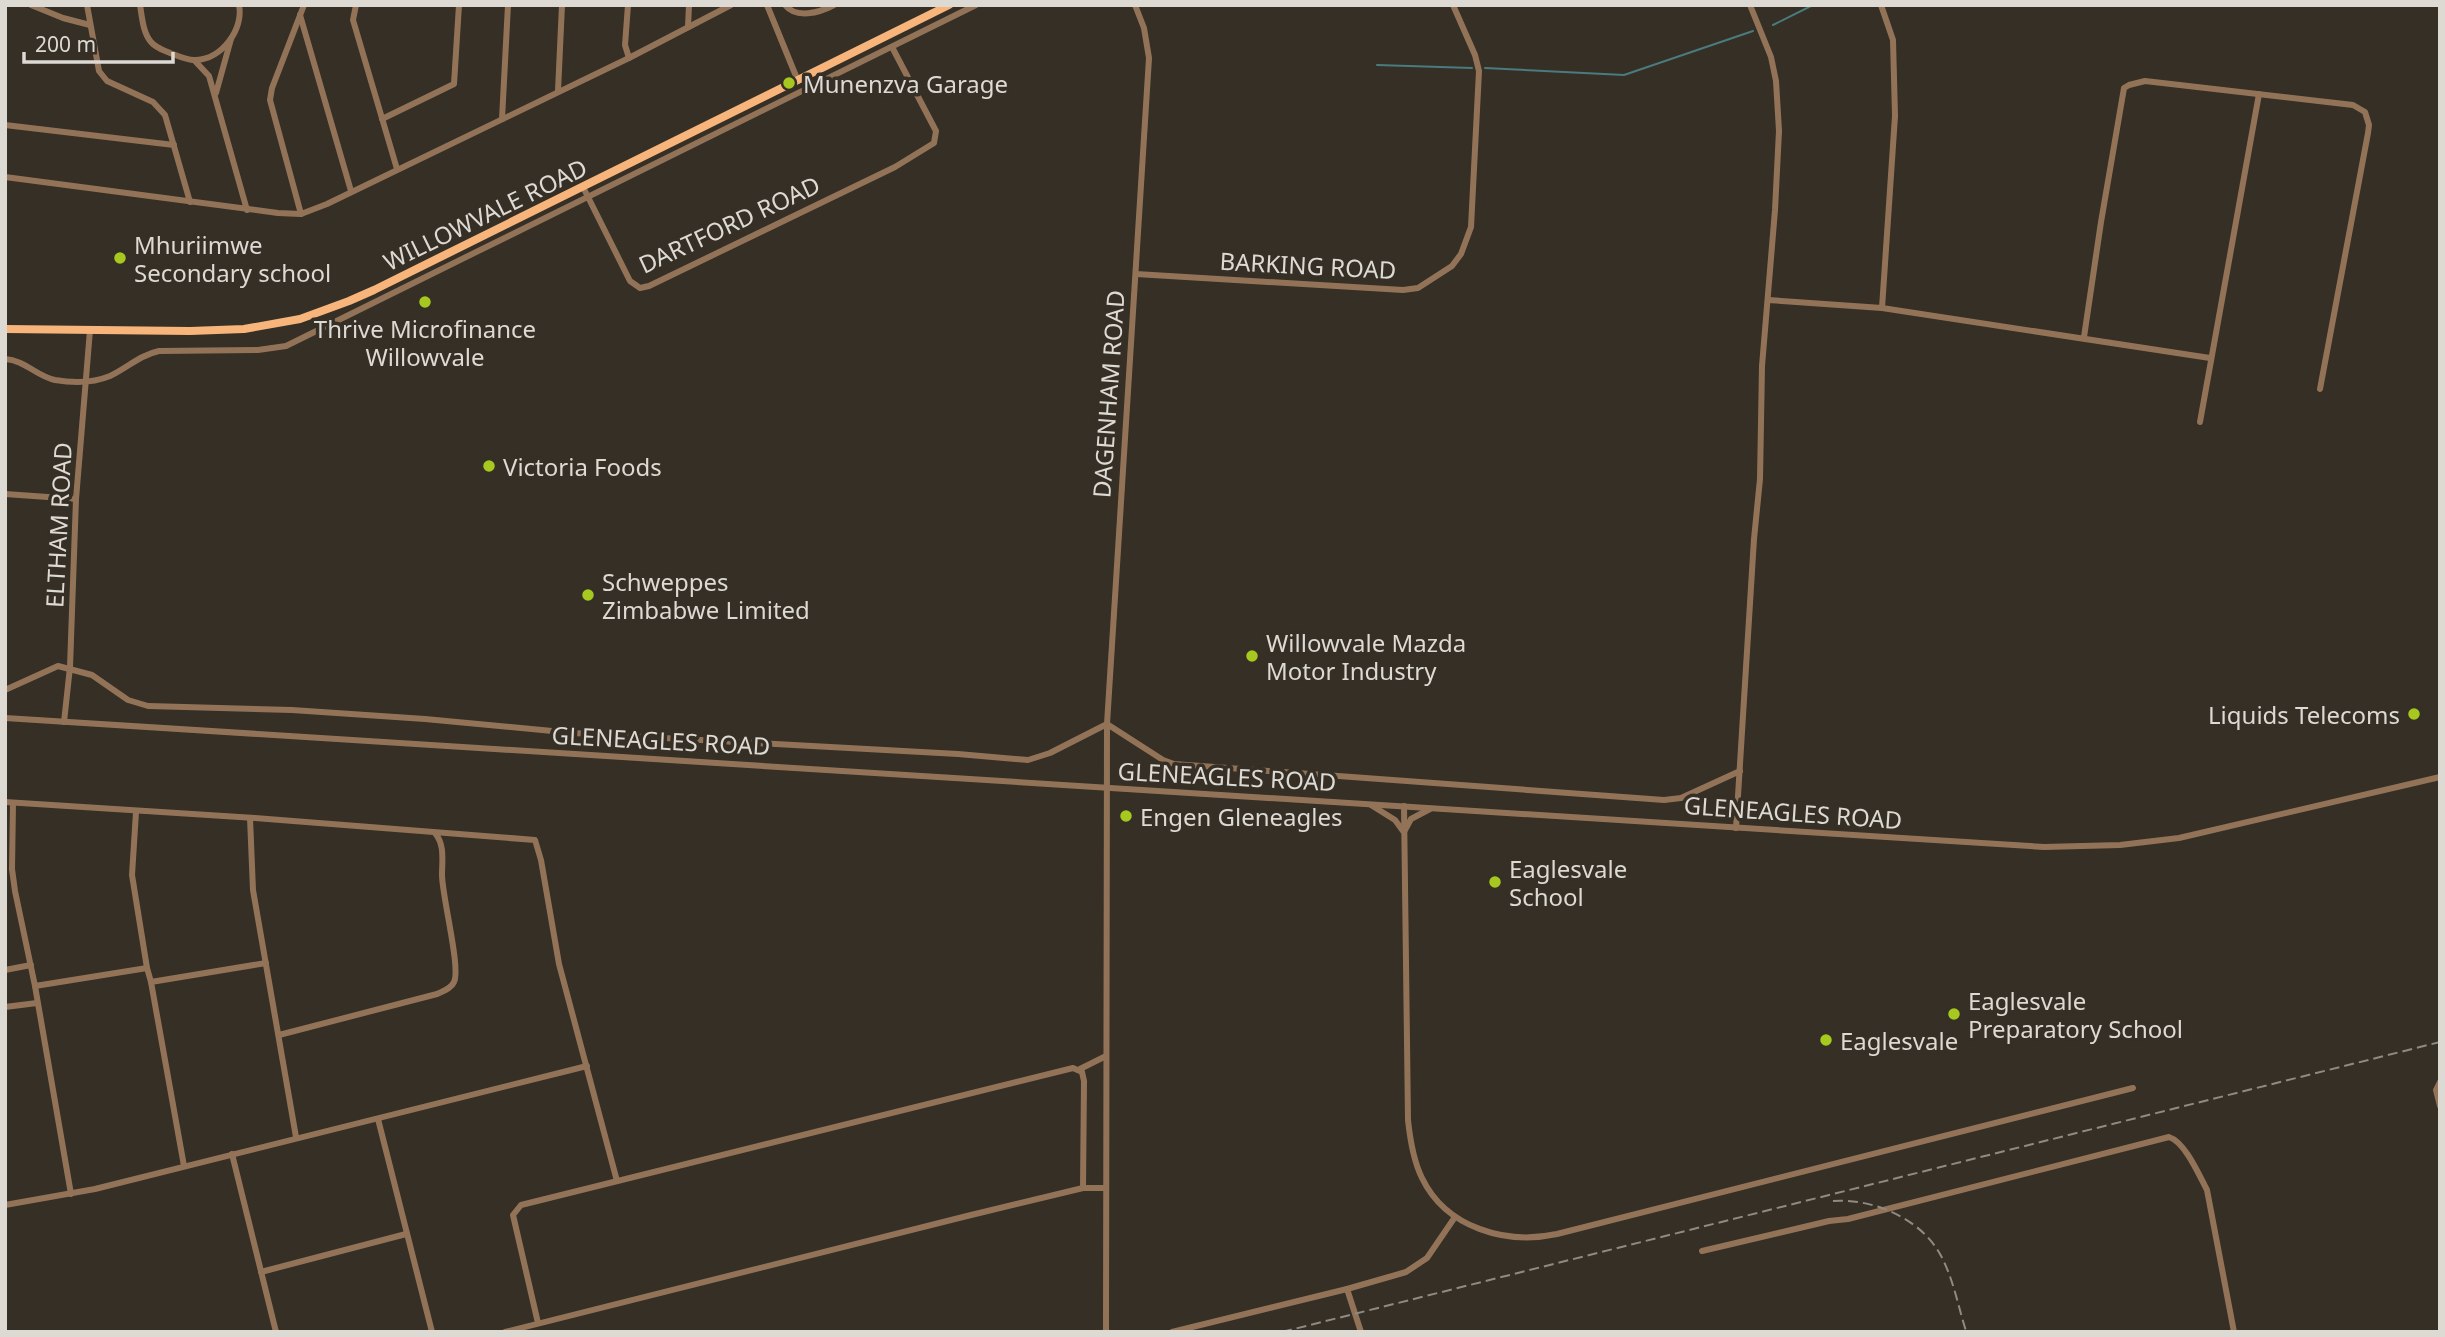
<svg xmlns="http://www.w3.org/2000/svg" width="2445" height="1337" font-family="'Noto Sans',sans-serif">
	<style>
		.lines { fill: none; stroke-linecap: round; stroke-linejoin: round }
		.stream { stroke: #4a7b7e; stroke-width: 2 }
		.minor { stroke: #937358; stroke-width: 6 }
		.major { stroke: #f7b57b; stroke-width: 8 }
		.rail { stroke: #8f8a83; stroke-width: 2; stroke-dasharray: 10 5; stroke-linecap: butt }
		.poi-dot { fill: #a7c81f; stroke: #352f26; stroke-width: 2.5 }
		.labels { text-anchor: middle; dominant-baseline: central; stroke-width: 7; stroke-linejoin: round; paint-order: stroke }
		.poi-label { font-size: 24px; fill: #ddd9d3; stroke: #352f26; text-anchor: start }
		.street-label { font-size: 24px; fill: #ddd9d3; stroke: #352f26 }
	</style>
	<rect width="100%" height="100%" fill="#352f26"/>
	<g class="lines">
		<g class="stream">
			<polyline points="1773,25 1813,5"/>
			<polyline points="1377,65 1472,68"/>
			<polyline points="1485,68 1624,75 1753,31"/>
		</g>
		<g class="minor">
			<polyline points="31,5 63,18 90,25"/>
			<polyline points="87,5 99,71 107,81 153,102 165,115 190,202"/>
			<path d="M 140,5 C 142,17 143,33 151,42 C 156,48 163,50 170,53 C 178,56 188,61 196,60 C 222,59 244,29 239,5"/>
			<polyline points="356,5 353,20 397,169"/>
			<polyline points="628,5 625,45 629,58"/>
			<polyline points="767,5 798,81"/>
			<path d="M 785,5 C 796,19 819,13 834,5"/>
			<polyline points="1881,5 1893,40 1895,116 1882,308"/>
			<polyline points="300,15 351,191"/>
			<polyline points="688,27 689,5"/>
			<polyline points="195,61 209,76 247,210"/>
			<polyline points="558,91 562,5"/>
			<polyline points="216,93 231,39"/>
			<polyline points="382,119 454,84 459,5"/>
			<polyline points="502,119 508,5"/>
			<polyline points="5,125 174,145"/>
			<polyline points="5,177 278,213 301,214 327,204 629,58 731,5"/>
			<polyline points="583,187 630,281 640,288 649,286 895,167 934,143 936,131 892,47"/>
			<polyline points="301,214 270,100 272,88 304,5"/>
			<polyline points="1136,274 1403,290 1418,288 1452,266 1461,254 1471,227 1479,71 1475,55 1453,5"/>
			<polyline points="1768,300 1882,308 2210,358"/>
			<polyline points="2084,337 2101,222 2124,88 2129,85 2145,81 2353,105 2365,112 2369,125 2368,133 2320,389"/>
			<path d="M 5,359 C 25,360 36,376 55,380 C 73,383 93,383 110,376 C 127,368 140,355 159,351 L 258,350 L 286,346 L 976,5"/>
			<polyline points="2200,422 2259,94"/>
			<polyline points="5,494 76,499"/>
			<polyline points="5,690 58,666 92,675 128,700 148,706 292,710 425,719 573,733 958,754 1028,760 1050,753 1107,724 1163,760 1174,764 1664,800 1681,798 1740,771"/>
			<polyline points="5,718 2044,847 2120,845 2179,838 2440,777"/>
			<polyline points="64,722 70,667 76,499 90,330"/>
			<polyline points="5,802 255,818 535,840 541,860 559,964 617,1181"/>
			<polyline points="13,803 12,869 15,891 35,986 71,1194"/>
			<polyline points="1371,805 1395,820 1403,831"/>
			<path d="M 1404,806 L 1408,1120 C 1410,1139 1413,1160 1422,1178 C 1446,1228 1506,1245 1557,1234 L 2133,1088"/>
			<polyline points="136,812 132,875 147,968 151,982 184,1166"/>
			<polyline points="250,818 253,890 296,1137"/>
			<polyline points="1736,828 1754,539 1760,479 1762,366 1775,210 1779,131 1776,81 1771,57 1750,5"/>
			<polyline points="1405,830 1411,819 1430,809"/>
			<polyline points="5,970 31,965"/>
			<polyline points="151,982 266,963"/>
			<polyline points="35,986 147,968"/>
			<polyline points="5,1007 37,1003"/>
			<path d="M 279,1035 L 437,994 C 443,991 451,989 454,982 C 461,968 442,896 442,875 C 442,860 445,845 435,833"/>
			<polyline points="1080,1069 1106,1056"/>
			<polyline points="2440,1082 2436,1090 2440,1106"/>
			<polyline points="378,1119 432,1332"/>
			<polyline points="232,1154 276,1332"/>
			<polyline points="5,1205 95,1189 587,1066"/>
			<path d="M 1702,1251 L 1829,1221 L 1848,1219 L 2169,1137 C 2185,1142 2199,1175 2207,1190 L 2234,1332"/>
			<polyline points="261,1272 406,1234"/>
			<polyline points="1347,1289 1361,1332"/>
			<polyline points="538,1323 513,1215 521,1205 1073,1068 1082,1072 1084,1081 1083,1188"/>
			<polyline points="505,1332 967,1216 1083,1188 1106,1188"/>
			<polyline points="1106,1332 1107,724 1149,58 1144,28 1135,5"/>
			<polyline points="1172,1332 1347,1289 1406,1272 1427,1258 1455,1217"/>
		</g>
		<polyline class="major" points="5,329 190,331 244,329 300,319 349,301 374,290 949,5"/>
		<g class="rail">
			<path d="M 1833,1201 C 1872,1198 1920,1218 1940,1254 C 1953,1277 1958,1306 1966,1331"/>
			<polyline points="1282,1332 2440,1042"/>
		</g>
	</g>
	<g class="poi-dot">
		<circle cx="789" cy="83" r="7"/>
		<circle cx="120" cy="258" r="7"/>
		<circle cx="425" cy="302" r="7"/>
		<circle cx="489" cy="466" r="7"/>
		<circle cx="588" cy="595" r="7"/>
		<circle cx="1252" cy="656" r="7"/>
		<circle cx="2414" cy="714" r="7"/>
		<circle cx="1126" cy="816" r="7"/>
		<circle cx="1495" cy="882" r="7"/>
		<circle cx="1954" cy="1014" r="7"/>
		<circle cx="1826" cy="1040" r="7"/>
	</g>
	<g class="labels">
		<g class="poi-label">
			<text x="803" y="83">Munenzva Garage</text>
			<text x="134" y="244">Mhuriimwe<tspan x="134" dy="28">Secondary school</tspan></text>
			<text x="425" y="328" text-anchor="middle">Thrive Microfinance<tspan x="425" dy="28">Willowvale</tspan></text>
			<text x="503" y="466">Victoria Foods</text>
			<text x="602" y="581">Schweppes<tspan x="602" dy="28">Zimbabwe Limited</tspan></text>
			<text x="1266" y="642">Willowvale Mazda<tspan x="1266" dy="28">Motor Industry</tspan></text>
			<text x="2400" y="714" text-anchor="end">Liquids Telecoms</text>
			<text x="1140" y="816">Engen Gleneagles</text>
			<text x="1509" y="868">Eaglesvale<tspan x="1509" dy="28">School</tspan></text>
			<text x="1968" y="1000">Eaglesvale<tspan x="1968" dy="28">Preparatory School</tspan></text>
			<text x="1840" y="1040">Eaglesvale</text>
		</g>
		<g class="street-label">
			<text transform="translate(485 214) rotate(-26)">WILLOWVALE ROAD</text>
			<text transform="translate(729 224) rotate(-25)">DARTFORD ROAD</text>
			<text transform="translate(1308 265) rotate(3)">BARKING ROAD</text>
			<text transform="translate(1108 394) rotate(-86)">DAGENHAM ROAD</text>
			<text transform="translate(58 525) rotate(-87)">ELTHAM ROAD</text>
			<text transform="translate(661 740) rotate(3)">GLENEAGLES ROAD</text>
			<text transform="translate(1227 776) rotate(3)">GLENEAGLES ROAD</text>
			<text transform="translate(1793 812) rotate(4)">GLENEAGLES ROAD</text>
		</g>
	</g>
	<rect width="2445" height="1337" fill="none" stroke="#ddd9d3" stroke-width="14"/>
	<path d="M24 52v10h149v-10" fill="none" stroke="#ddd9d3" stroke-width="3.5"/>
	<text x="35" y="52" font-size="21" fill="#ddd9d3" stroke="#352f26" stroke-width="5" paint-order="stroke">200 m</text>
</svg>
